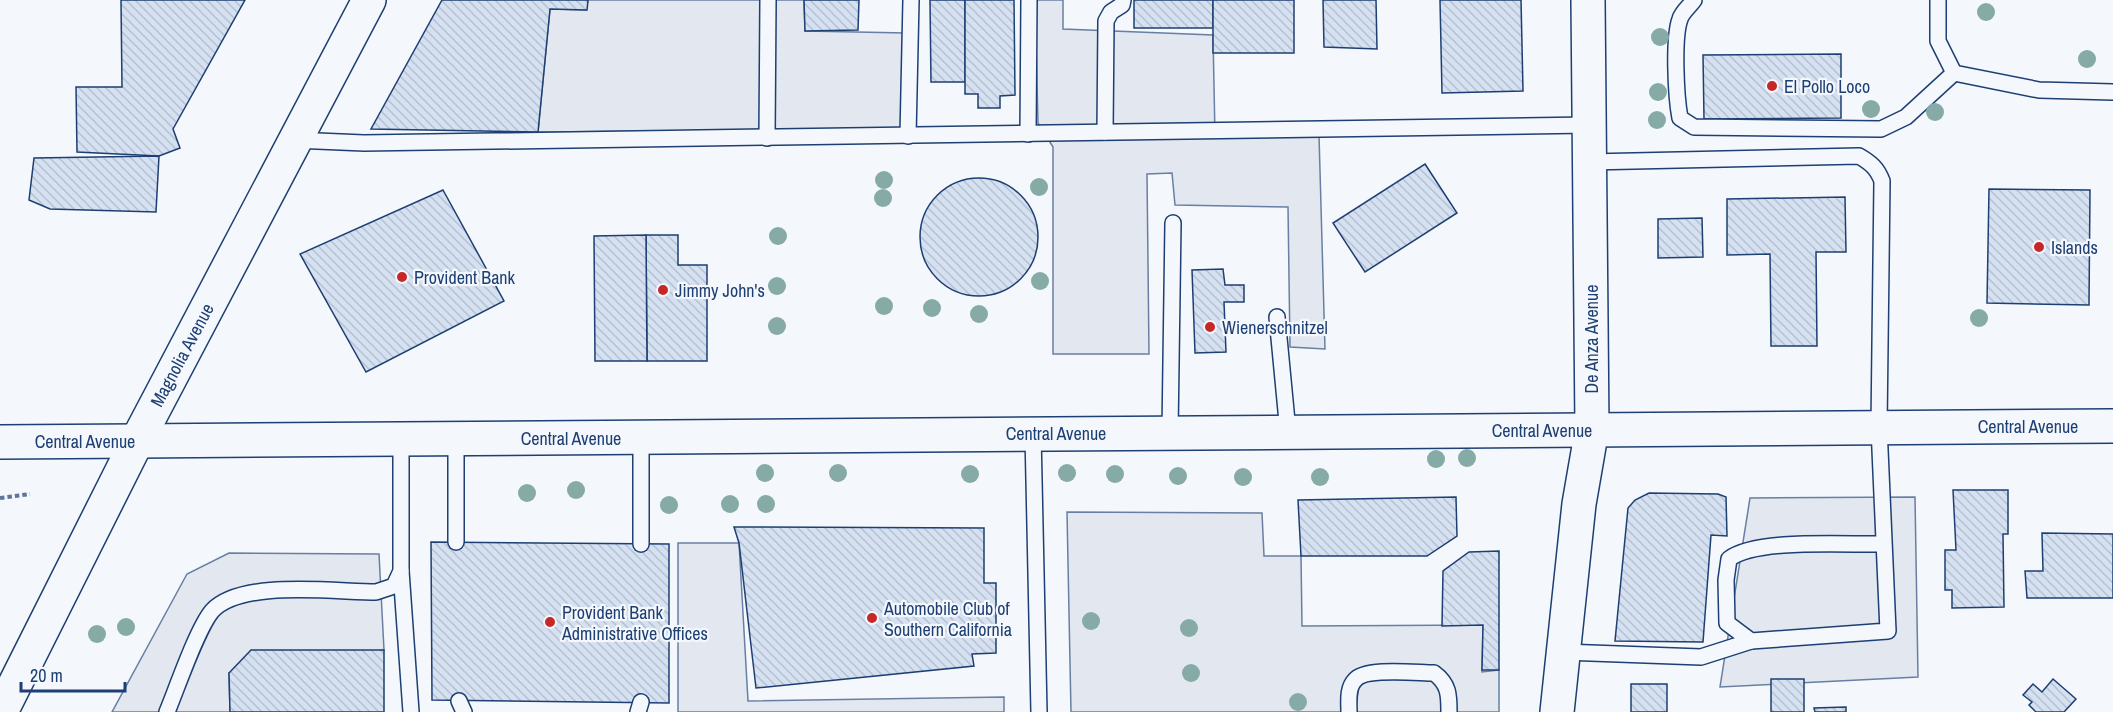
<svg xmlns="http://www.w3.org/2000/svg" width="2113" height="712" font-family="'Archivo Narrow',sans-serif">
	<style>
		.parking { fill: #e3e8f0; stroke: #687fa3; stroke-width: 1.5 }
		.building { fill: url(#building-back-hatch); stroke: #1d3f73; stroke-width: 1.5 }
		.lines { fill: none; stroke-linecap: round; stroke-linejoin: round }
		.service-casing { stroke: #1d3f73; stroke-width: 18 }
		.tertiary-casing { stroke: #1d3f73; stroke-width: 36 }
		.secondary-casing { stroke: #1d3f73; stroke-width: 36 }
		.primary-casing { stroke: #1d3f73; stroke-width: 36 }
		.path { stroke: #5e769c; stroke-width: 4; stroke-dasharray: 4.5 3; stroke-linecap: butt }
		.service { stroke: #f4f7fb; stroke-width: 15 }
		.tertiary { stroke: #f4f7fb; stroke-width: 33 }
		.secondary { stroke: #f4f7fb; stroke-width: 33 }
		.primary { stroke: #f4f7fb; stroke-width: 33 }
		.tree { fill: #86aba6 }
		.poi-dot { fill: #c62828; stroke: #f4f7fb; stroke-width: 2 }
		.labels { text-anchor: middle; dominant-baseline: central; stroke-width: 4.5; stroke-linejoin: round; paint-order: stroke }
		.poi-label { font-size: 18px; fill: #1d3f73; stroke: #f4f7fb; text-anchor: start }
		.street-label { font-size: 18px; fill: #1d3f73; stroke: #f4f7fb }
	</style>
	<defs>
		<pattern id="building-back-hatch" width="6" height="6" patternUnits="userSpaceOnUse" patternTransform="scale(1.5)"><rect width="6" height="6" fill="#d5e0f0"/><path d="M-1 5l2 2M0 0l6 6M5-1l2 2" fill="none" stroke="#b6c1d1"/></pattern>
	</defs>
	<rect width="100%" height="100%" fill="#f4f7fb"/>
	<g class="parking">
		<polygon points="588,0 804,0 805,31 906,33 905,129 538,132 550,9 586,10"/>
		<polygon points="1035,0 1063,0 1063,29 1213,35 1215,136 1319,135 1325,349 1290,347 1288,207 1175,205 1172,173 1147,174 1149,354 1053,354 1053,147 1038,123"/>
		<polygon points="1915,497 1918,677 1720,687 1750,498"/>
		<polygon points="1067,512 1262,513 1264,556 1301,556 1302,626 1483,625 1482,672 1499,670 1499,712 1071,712"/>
		<polygon points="678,543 739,543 748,701 1004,697 1004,712 678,712"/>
		<polygon points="229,553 379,554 384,650 229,673 230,712 112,712 187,574"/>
	</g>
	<g class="building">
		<polygon points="121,0 245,0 173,129 180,148 159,156 77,152 76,87 122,87"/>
		<polygon points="442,0 588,0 587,10 550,9 538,132 371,129"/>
		<polygon points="804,0 859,0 858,30 805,31"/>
		<polygon points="930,0 965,0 965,82 931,82"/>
		<polygon points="965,0 1014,0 1015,95 1000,96 1000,108 978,108 978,94 965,94"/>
		<rect x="1134" y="0" width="79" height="28"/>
		<rect x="1213" y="0" width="81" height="53"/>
		<polygon points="1323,0 1376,0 1377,49 1324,47"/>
		<polygon points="1440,0 1521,0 1523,91 1442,93"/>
		<polygon points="1841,54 1841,118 1704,119 1703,55"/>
		<polygon points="159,156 156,212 50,209 29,200 34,158"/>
		<polygon points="1425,164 1457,213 1365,272 1333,223"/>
		<circle cx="979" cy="237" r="59"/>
		<polygon points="1989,189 2090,190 2089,305 1987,303"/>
		<polygon points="443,190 504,301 366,372 300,254"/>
		<polygon points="1845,197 1846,252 1816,252 1817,346 1771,346 1770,254 1727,255 1727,199"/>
		<polygon points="1702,218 1703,257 1658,258 1658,219"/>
		<polygon points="646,235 678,235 678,265 707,265 707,361 647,361"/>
		<polygon points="646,235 647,361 595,361 594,236"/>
		<polygon points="1223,269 1225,285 1244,285 1244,302 1224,302 1226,352 1195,353 1192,270"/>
		<polygon points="1953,490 2008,490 2008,534 2003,534 2004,607 1952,608 1952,590 1945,590 1945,550 1956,550"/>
		<polygon points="1649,493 1718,494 1726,497 1727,536 1711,535 1703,642 1615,641 1628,508 1635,500"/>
		<polygon points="1456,497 1457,536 1427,556 1301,556 1298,500"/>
		<polygon points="734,527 984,528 984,583 996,583 996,653 972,654 974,666 756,688 739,543"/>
		<polygon points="2042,533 2113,534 2113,598 2027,598 2025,571 2043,571"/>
		<polygon points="431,542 669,544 669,703 432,700"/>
		<polygon points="1499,551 1499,670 1482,670 1483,625 1442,626 1443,571 1469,552"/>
		<polygon points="251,650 384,650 384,712 230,712 229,673"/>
		<rect x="1771" y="679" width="33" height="33"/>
		<polygon points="2053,679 2076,699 2064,712 2036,712 2029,705 2032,702 2023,695 2033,684 2042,692"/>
		<rect x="1631" y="684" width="36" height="28"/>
		<polygon points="1846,707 1846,712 1815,712 1814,708"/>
	</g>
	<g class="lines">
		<g class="service-casing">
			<g id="service">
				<path d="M 1694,0 C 1690,6 1682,12 1680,19 C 1673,38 1676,97 1680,118 L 1694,127 L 1881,129 L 1906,117 L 1954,73"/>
				<polyline points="1938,0 1938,41 1954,73 2039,90 2113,92"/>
				<polyline points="1105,132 1106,21 1111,12 1122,5 1123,0"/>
				<polyline points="1028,134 1029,0"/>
				<polyline points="908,136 911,0"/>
				<polyline points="767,138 768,0"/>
				<polyline points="294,140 364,143 1589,125"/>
				<path d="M 1589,162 L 1859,156 C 1871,163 1877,168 1882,181 L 1879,427 L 1888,631 L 1751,641 L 1727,623 L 1726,580 L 1729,559 C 1756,538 1847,545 1884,544"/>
				<polyline points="1277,317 1288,432"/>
				<polyline points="1170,432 1173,223"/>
				<polyline points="1033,434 1039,712"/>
				<polyline points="641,437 641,544"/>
				<polyline points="456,438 456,542"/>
				<polyline points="401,571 411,712"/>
				<polyline points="1563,652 1701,657 1751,641"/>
				<polyline points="459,701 464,712"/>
				<path d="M 167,712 C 177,688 197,629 212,611 C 241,579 335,592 376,592 L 394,586 L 401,571 L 401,439"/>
				<polyline points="638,712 641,702"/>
				<path d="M 1349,712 C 1349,702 1347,688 1355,680 C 1365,667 1417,673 1434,673 C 1449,684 1449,695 1449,712"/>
			</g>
		</g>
		<g class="tertiary-casing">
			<polyline id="tertiary" points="1557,712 1579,504 1592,429 1588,0"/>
		</g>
		<g class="secondary-casing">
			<polyline id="secondary" points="0,442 137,441"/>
		</g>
		<g class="primary-casing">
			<g id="primary">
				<polyline points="137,441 2113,426"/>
				<polyline points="1,712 137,441 369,0"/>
			</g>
		</g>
		<polyline class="path" points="0,498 30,494"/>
		<use href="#service" class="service"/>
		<use href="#tertiary" class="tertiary"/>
		<use href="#secondary" class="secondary"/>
		<use href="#primary" class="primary"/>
	</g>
	<g class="tree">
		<circle cx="1986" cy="12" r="9"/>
		<circle cx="1660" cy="37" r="9"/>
		<circle cx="2087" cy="59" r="9"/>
		<circle cx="1658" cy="92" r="9"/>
		<circle cx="1871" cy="109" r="9"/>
		<circle cx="1935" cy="112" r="9"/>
		<circle cx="1657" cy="120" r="9"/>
		<circle cx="884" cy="180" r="9"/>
		<circle cx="1039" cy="187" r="9"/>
		<circle cx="883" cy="198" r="9"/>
		<circle cx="778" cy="236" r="9"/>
		<circle cx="1040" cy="281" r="9"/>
		<circle cx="777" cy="286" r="9"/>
		<circle cx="884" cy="306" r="9"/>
		<circle cx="932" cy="308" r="9"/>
		<circle cx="979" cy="314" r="9"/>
		<circle cx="1979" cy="318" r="9"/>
		<circle cx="777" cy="326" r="9"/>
		<circle cx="1467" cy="458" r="9"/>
		<circle cx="1436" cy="459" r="9"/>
		<circle cx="765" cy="473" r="9"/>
		<circle cx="838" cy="473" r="9"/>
		<circle cx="1067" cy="473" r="9"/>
		<circle cx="970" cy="474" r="9"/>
		<circle cx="1115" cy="474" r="9"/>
		<circle cx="1178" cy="476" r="9"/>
		<circle cx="1243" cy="477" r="9"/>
		<circle cx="1320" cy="477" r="9"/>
		<circle cx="576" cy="490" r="9"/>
		<circle cx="527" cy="493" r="9"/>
		<circle cx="730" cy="504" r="9"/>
		<circle cx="766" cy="504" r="9"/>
		<circle cx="669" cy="505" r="9"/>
		<circle cx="1091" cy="621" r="9"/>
		<circle cx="126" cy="627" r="9"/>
		<circle cx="1189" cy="628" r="9"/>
		<circle cx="97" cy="634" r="9"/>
		<circle cx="1191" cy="673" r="9"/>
		<circle cx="1298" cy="702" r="9"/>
	</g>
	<g class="poi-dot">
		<circle cx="1772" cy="86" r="6"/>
		<circle cx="2039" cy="247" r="6"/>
		<circle cx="402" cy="277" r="6"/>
		<circle cx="663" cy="290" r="6"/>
		<circle cx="1210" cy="327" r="6"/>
		<circle cx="872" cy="618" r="6"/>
		<circle cx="550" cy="622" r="6"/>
	</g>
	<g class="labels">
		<g class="poi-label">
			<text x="1784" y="86">El Pollo Loco</text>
			<text x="2051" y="247">Islands</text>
			<text x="414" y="277">Provident Bank</text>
			<text x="675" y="290">Jimmy John's</text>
			<text x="1222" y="327">Wienerschnitzel</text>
			<text x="884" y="608">Automobile Club of<tspan x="884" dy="21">Southern California</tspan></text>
			<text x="562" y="612">Provident Bank<tspan x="562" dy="21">Administrative Offices</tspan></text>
		</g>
		<g class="street-label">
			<text transform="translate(1591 339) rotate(-90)">De Anza Avenue</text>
			<text transform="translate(182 355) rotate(-62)">Magnolia Avenue</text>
			<text x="2028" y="426">Central Avenue</text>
			<text x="1542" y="430">Central Avenue</text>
			<text x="1056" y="433">Central Avenue</text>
			<text x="571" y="438">Central Avenue</text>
			<text x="85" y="441">Central Avenue</text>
		</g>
	</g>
	<path d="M21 682v9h104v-9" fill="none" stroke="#1d3f73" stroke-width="3"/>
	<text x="30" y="682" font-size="18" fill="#1d3f73" stroke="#f4f7fb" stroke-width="4.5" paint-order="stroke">20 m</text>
</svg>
